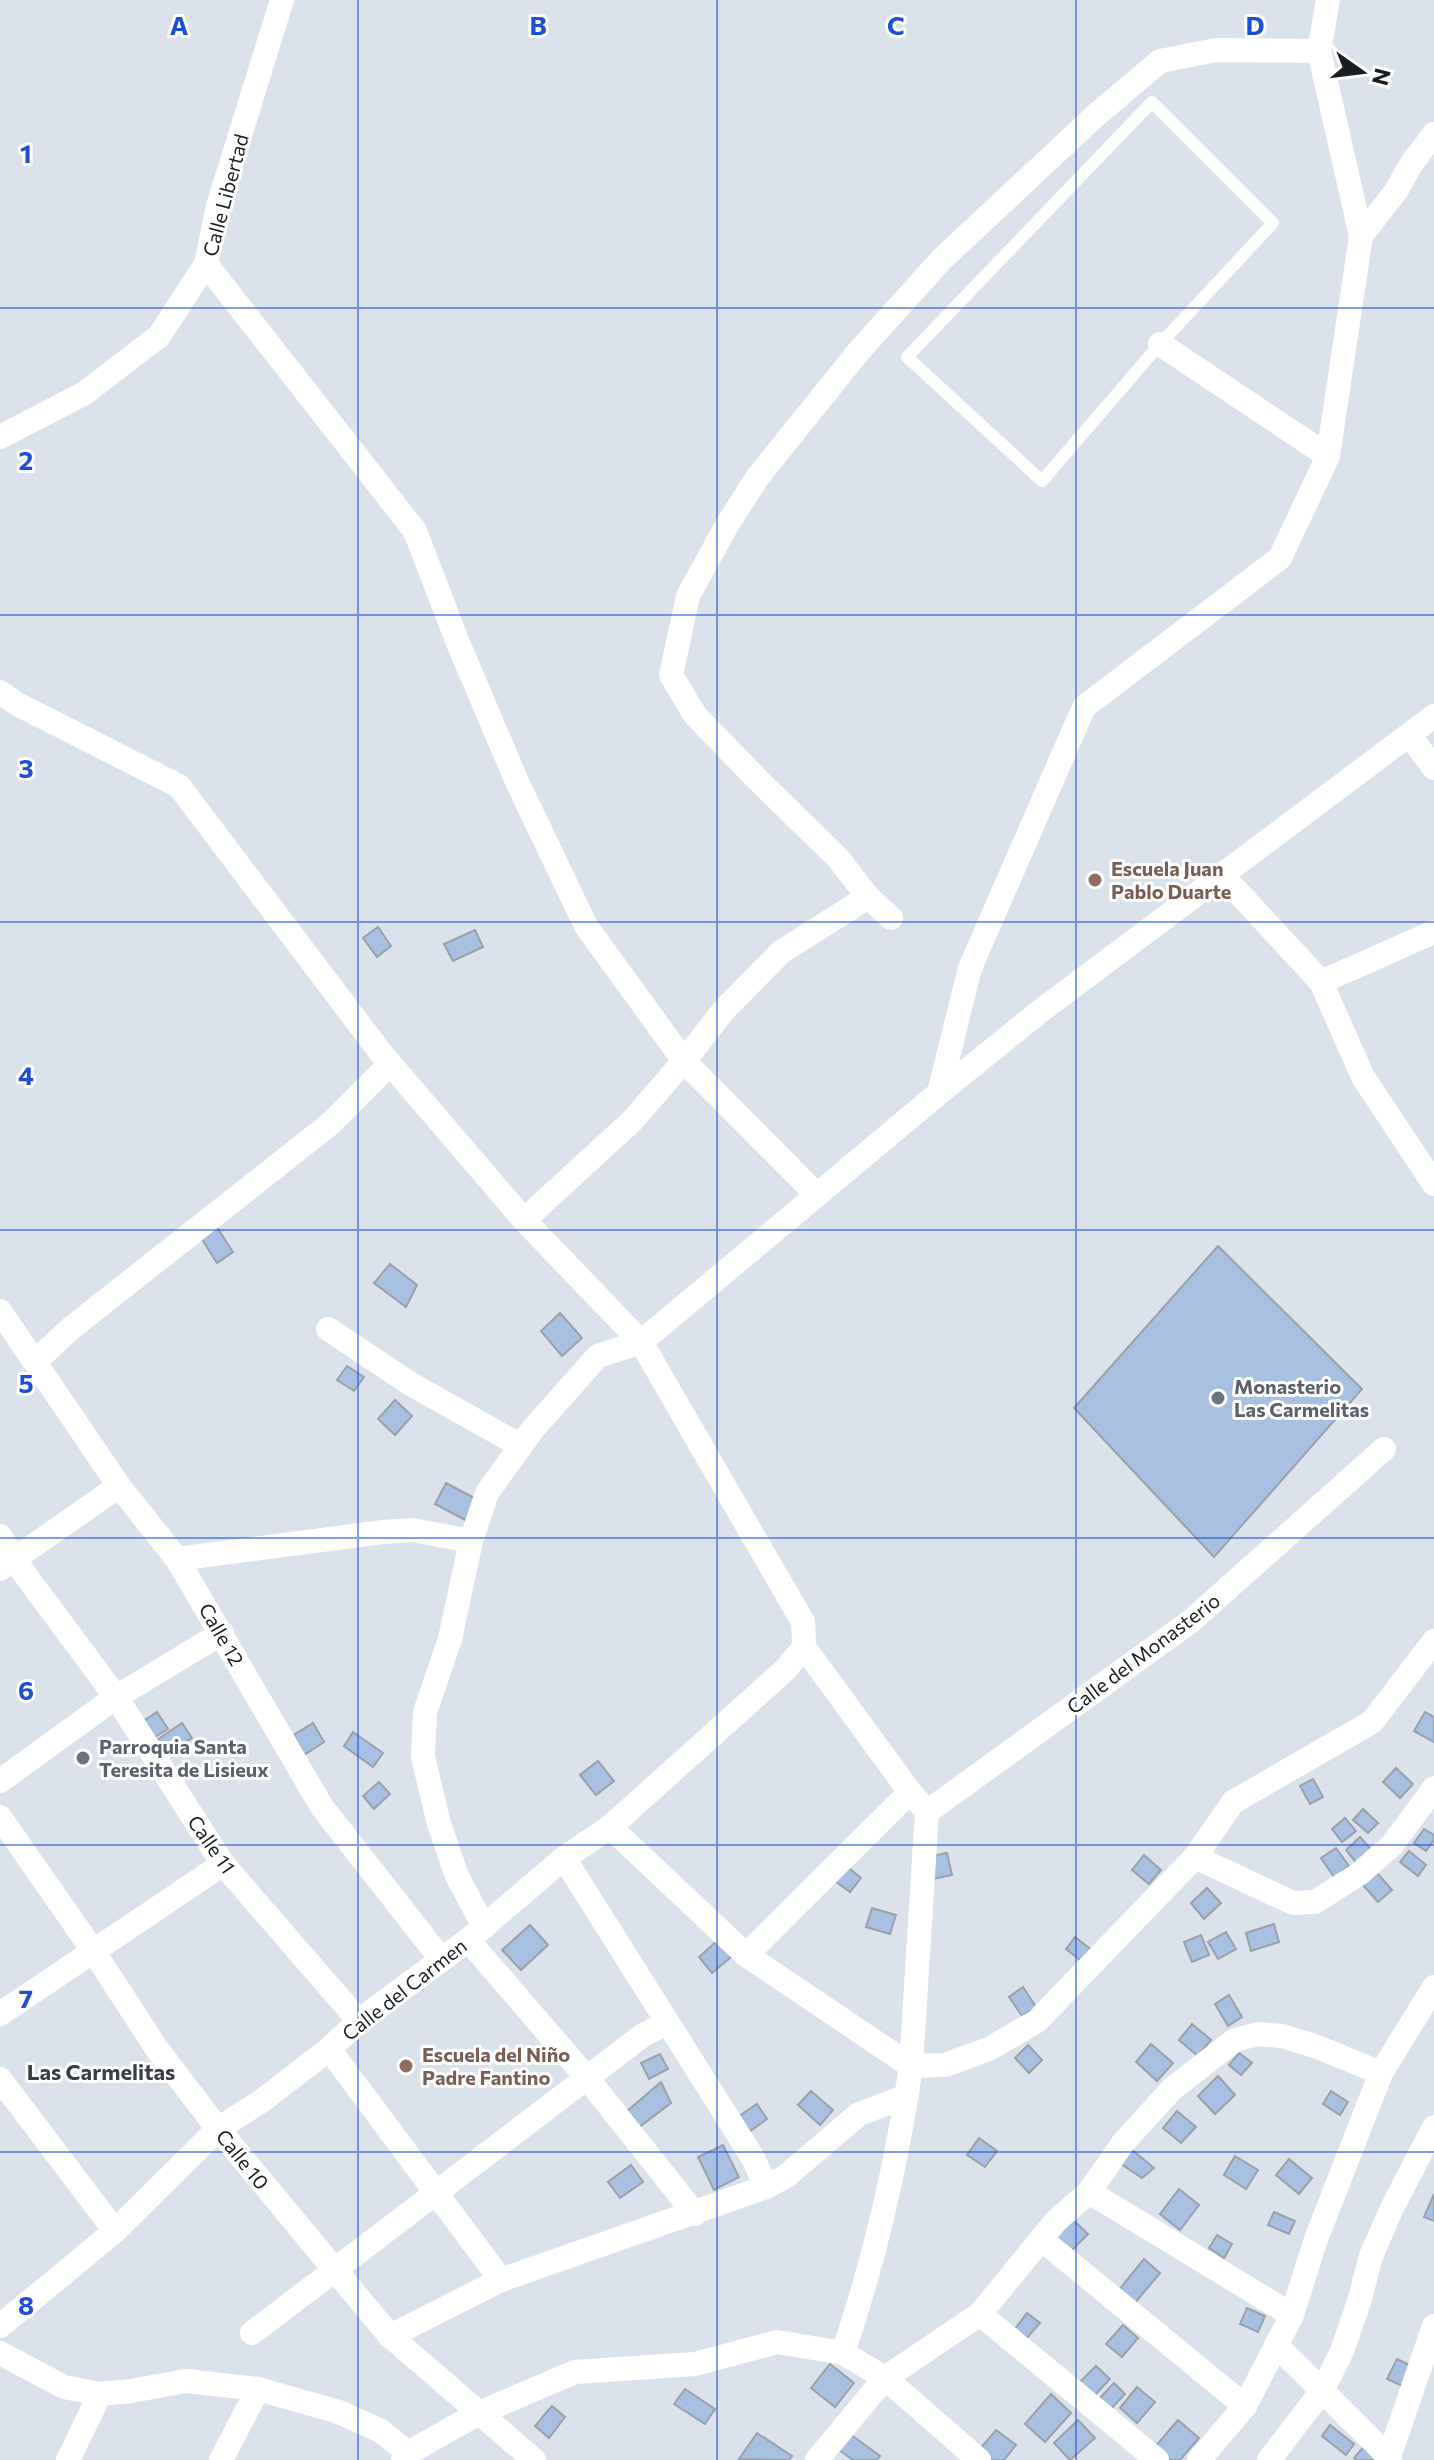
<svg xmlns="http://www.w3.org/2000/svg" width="1434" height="2460" font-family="Commissioner,sans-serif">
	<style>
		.building { fill: #a8c0e2; stroke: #9ba1a9; stroke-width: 2 }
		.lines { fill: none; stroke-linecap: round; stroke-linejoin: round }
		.lane { stroke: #fff; stroke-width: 12 }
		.street { stroke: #fff; stroke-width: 24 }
		.grid { fill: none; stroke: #1d4ed8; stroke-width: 2; stroke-opacity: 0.55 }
		.education-dot { fill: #8d6e63; stroke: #fff; stroke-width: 3 }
		.worship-dot { fill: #6b7280; stroke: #fff; stroke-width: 3 }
		.labels { text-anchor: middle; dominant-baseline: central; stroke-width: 6; stroke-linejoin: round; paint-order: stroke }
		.street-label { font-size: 20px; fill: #1b1e21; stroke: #fff }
		.education-label { font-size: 20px; font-weight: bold; fill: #785e54; stroke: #fff; text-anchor: start }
		.worship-label { font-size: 20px; font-weight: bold; fill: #5b616d; stroke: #fff; text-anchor: start }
		.neighbourhood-label { font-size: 22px; font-weight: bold; fill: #393e45; stroke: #fff }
		.grid-label { font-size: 26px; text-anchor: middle; font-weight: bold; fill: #1d4ed8; stroke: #fff; stroke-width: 6; stroke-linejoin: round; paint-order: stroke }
	</style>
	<rect width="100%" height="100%" fill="#dce2eb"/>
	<g class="building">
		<polygon points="378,927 391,946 377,957 363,938"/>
		<polygon points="475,930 483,947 453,961 444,944"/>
		<polygon points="216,1226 233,1252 217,1263 200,1236"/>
		<polygon points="1218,1246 1362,1389 1214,1557 1074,1408"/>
		<polygon points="390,1264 417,1285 406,1307 374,1283"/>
		<polygon points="560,1313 582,1338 562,1356 541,1331"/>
		<polygon points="347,1366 364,1377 354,1391 337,1380"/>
		<polygon points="395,1400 412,1416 395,1435 378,1419"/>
		<polygon points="446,1483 478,1500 467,1521 435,1504"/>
		<polygon points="157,1712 168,1729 150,1740 139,1724"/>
		<polygon points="1425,1712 1434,1717 1434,1742 1414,1731"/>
		<polygon points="182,1723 192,1738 164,1757 154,1742"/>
		<polygon points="313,1723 324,1742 304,1755 292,1736"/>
		<polygon points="353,1732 383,1753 373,1767 344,1746"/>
		<polygon points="598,1761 614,1781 596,1795 580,1775"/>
		<polygon points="1396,1768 1413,1784 1400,1798 1383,1782"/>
		<polygon points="1313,1779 1323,1797 1310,1804 1300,1786"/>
		<polygon points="379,1782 390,1794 374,1809 363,1796"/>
		<polygon points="1363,1809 1378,1823 1368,1833 1353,1820"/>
		<polygon points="1345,1818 1356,1831 1342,1842 1332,1829"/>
		<polygon points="1424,1829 1434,1835 1434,1840 1426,1851 1414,1843"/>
		<polygon points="1360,1837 1374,1853 1359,1866 1346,1850"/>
		<polygon points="1336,1848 1349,1866 1334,1877 1321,1858"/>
		<polygon points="1409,1851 1426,1865 1418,1876 1400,1862"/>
		<polygon points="947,1853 952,1875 923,1881 918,1859"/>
		<polygon points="1144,1855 1161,1870 1149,1884 1132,1870"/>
		<polygon points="839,1860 861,1878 850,1892 827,1875"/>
		<polygon points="1377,1873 1392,1890 1378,1902 1363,1885"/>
		<polygon points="1207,1888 1221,1903 1204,1919 1191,1903"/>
		<polygon points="872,1908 896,1915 890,1934 866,1927"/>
		<polygon points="1274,1924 1279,1942 1251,1951 1246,1933"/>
		<polygon points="530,1925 548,1945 521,1970 502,1950"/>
		<polygon points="1226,1932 1236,1949 1218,1959 1208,1942"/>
		<polygon points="1201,1935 1209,1955 1192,1962 1184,1942"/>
		<polygon points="1075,1937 1093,1951 1084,1963 1066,1949"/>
		<polygon points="718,1940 731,1957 712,1973 699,1957"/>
		<polygon points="1023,1987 1036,2007 1022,2016 1009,1997"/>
		<polygon points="1229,1995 1242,2017 1228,2026 1215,2004"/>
		<polygon points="1192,2024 1211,2040 1198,2056 1179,2040"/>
		<polygon points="1151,2044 1173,2063 1157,2081 1136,2062"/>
		<polygon points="1028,2045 1042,2060 1029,2073 1015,2058"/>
		<polygon points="1239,2053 1252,2063 1241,2075 1229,2065"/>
		<polygon points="660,2054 668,2069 649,2079 641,2063"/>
		<polygon points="1218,2076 1235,2095 1215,2114 1198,2096"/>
		<polygon points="661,2082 671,2103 638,2128 626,2112"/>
		<polygon points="811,2091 833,2110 820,2125 798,2105"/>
		<polygon points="1331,2091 1348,2102 1340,2115 1323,2104"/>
		<polygon points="757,2104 767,2119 749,2132 739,2116"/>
		<polygon points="1177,2111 1196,2127 1181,2143 1163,2128"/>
		<polygon points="979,2138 997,2151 985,2167 967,2155"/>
		<polygon points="723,2145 739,2177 714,2190 698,2157"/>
		<polygon points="1131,2149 1154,2168 1142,2178 1115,2160"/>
		<polygon points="1235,2156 1258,2170 1246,2189 1224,2175"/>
		<polygon points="1289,2159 1312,2178 1299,2194 1276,2175"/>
		<polygon points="631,2165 643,2182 620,2198 608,2182"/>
		<polygon points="1179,2189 1199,2205 1180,2230 1160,2214"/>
		<polygon points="1434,2194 1434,2221 1424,2217"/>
		<polygon points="1274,2212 1295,2221 1289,2234 1268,2225"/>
		<polygon points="1071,2218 1088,2234 1068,2254 1052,2238"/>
		<polygon points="1217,2235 1232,2244 1224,2258 1209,2248"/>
		<polygon points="1144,2259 1160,2273 1134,2304 1118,2291"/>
		<polygon points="1247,2308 1265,2316 1258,2332 1240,2324"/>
		<polygon points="1027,2313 1040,2323 1027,2338 1015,2329"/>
		<polygon points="1123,2325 1138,2338 1122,2357 1106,2344"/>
		<polygon points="1397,2359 1420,2370 1411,2390 1387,2379"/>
		<polygon points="830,2364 854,2383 835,2407 811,2388"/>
		<polygon points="1096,2366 1110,2379 1093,2397 1079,2383"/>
		<polygon points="1114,2383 1125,2394 1109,2411 1098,2400"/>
		<polygon points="1137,2387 1155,2402 1137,2423 1120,2408"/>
		<polygon points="685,2389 715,2409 705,2424 674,2404"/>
		<polygon points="1051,2394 1071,2413 1045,2442 1025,2424"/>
		<polygon points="552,2406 565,2417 549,2438 535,2426"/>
		<polygon points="1078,2420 1095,2438 1070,2460 1054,2443"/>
		<polygon points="1178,2420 1199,2438 1180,2460 1168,2460 1154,2448"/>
		<polygon points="1330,2425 1354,2444 1346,2455 1322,2436"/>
		<polygon points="996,2430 1016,2445 1004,2460 991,2460 979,2450"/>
		<polygon points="757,2433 792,2456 789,2460 739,2459"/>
		<polygon points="850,2434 880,2456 877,2460 853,2460 839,2450"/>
		<polygon points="1367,2443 1386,2460 1356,2460 1354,2458"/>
	</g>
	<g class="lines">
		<polygon class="lane" points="1152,102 1273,223 1160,344 1042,481 907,357"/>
		<g class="street">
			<polyline points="1361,236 1396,191 1412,163 1434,134"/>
			<polyline points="206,264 415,531 458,643 518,784 586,926 684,1061 817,1195"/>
			<polyline points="1160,344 1328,456"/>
			<polyline points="0,437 85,393 159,336 206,264 218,206 282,0"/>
			<polyline points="0,692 17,704 179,786 381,1053 524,1220 641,1342 598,1356 533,1429 487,1493 471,1541 450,1639 425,1712 423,1757 439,1824 457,1876 484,1927"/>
			<polyline points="1409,735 1434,768"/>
			<polyline points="1222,875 1321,982 1363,1077 1434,1184"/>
			<polyline points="868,897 891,918"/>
			<polyline points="1321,982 1434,932"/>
			<polyline points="939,1093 970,968 1084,707 1280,558 1328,456 1361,236 1319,51 1328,0"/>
			<polyline points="524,1220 632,1121 684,1061 723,1011 781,952 868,897 838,858 758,780 695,715 671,675 688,596 727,525 757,478 859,351 942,259 1095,116 1160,61 1216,50 1319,51"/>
			<polyline points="0,1311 119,1486 177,1559 322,1807 441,1959"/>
			<polyline points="328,1329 409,1383 521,1446"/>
			<polyline points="36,1361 70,1329 330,1124 390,1064"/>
			<polyline points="0,1536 15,1561 116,1697 223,1864 359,2021"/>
			<polyline points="177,1559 383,1532 412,1530 471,1541"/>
			<polyline points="0,1569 119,1486"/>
			<polyline points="0,1781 116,1697 222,1633"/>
			<polyline points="927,1812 1191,1621 1384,1449"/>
			<polyline points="0,1817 94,1952 157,2049 218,2129 335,2270 390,2336 534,2460"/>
			<polyline points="610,1827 746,1955 911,2066 945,2065 989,2049 1037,2021 1195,1857 1233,1802 1372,1722 1434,1641"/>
			<polyline points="1195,1857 1293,1903 1315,1902 1359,1874 1392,1845 1434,1788"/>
			<polyline points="564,1858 753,2158 766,2187"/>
			<polyline points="468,1940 587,2078 695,2214"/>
			<polyline points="746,1955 910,1792"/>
			<polyline points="0,2014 223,1864"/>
			<polyline points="329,2049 501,2280"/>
			<polyline points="0,2079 115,2231"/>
			<polyline points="1089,2192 1292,2315"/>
			<polyline points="1041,2239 1245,2406"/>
			<polyline points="0,2326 115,2231 218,2129 263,2100 329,2049 359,2021 468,1940 564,1858 610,1827 786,1669 804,1647"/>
			<polyline points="252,2333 643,2035 667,2023"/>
			<polyline points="390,2336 501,2280 766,2187 785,2177 859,2114 907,2096"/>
			<polyline points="1276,2345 1389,2457"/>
			<polyline points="0,2353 64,2387 100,2394 131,2391 186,2381 258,2389 339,2412 381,2431 408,2453"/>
			<path d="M 843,2353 C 874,2261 897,2163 911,2066 L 927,1812 L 910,1792 L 804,1647 L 803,1622 L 641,1342 L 939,1093 L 1043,1009 L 1434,716"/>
			<polyline points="68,2460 100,2394"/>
			<polyline points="221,2460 258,2389"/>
			<polyline points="403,2460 408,2453 479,2413 575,2372 695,2364 777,2342 843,2353 885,2378 979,2460"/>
			<polyline points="817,2460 885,2378 980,2314"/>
			<polyline points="1157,2460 980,2314 1056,2221 1089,2192 1123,2143 1172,2089 1235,2040 1258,2034 1282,2036 1315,2046 1381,2073"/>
			<polyline points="1199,2460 1245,2406 1292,2315 1316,2239 1381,2073 1434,1987"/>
			<polyline points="1269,2460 1322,2391 1342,2351 1359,2302 1371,2256 1392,2208 1434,2127"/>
			<polyline points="1390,2460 1389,2457 1434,2326"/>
		</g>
	</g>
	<path class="grid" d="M 358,0 L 358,2460M 717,0 L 717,2460M 1076,0 L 1076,2460M 0,308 L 1434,308M 0,615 L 1434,615M 0,922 L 1434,922M 0,1230 L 1434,1230M 0,1538 L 1434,1538M 0,1845 L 1434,1845M 0,2152 L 1434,2152"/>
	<g class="education-dot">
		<circle cx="1095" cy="880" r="8"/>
		<circle cx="406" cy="2066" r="8"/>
	</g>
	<g class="worship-dot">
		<circle cx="1218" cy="1398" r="8"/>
		<circle cx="83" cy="1758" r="8"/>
	</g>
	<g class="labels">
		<g class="street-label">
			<text transform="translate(225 195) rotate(-75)">Calle Libertad</text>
			<text transform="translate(222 1634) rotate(60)">Calle 12</text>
			<text transform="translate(1143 1653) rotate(-37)">Calle del Monasterio</text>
			<text transform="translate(212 1844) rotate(55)">Calle 11</text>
			<text transform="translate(404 1989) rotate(-38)">Calle del Carmen</text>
			<text transform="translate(243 2159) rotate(51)">Calle 10</text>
		</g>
		<g class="education-label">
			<text x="1111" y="868">Escuela Juan<tspan x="1111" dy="23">Pablo Duarte</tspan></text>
			<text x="422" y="2054">Escuela del Niño<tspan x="422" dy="23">Padre Fantino</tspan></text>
		</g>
		<g class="worship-label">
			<text x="1234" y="1386">Monasterio<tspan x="1234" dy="23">Las Carmelitas</tspan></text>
			<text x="99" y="1746">Parroquia Santa<tspan x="99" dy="23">Teresita de Lisieux</tspan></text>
		</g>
		<g class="neighbourhood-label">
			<text x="101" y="2071">Las Carmelitas</text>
		</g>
	</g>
	<g class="grid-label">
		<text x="179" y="35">A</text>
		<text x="538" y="35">B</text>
		<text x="896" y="35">C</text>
		<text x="1255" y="35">D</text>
		<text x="26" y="163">1</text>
		<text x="26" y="470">2</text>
		<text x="26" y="778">3</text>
		<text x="26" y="1085">4</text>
		<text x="26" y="1393">5</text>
		<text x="26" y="1700">6</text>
		<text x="26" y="2008">7</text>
		<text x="26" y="2315">8</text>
	</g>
	<g transform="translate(1362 72) rotate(104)" stroke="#ffffff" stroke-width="6" paint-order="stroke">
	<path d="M0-6L14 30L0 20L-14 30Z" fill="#1b1e21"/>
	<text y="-12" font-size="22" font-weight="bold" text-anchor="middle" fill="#1b1e21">N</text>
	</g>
</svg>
